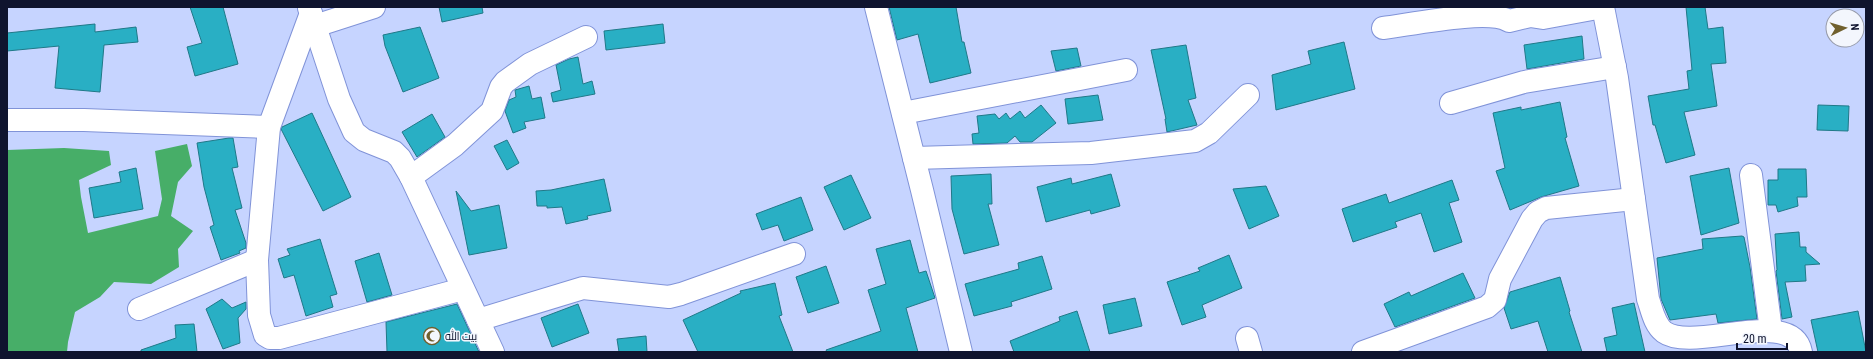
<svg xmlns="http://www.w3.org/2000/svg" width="1873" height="359" font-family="'Roboto Condensed',Cairo,sans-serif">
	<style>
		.forest { fill: #47ae68 }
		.building { fill: #29afc4; stroke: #207988 }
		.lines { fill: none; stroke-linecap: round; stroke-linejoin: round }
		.minor-casing { stroke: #8093d8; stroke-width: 24 }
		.minor { stroke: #fff; stroke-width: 22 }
		.labels { text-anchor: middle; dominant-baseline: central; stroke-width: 3; stroke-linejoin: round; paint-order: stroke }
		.poi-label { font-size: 11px; fill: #0f142e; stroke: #f3f6fd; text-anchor: start }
	</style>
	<rect width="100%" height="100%" fill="#c6d4ff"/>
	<polygon class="forest" points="187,144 192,166 178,182 171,216 193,231 178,249 179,267 151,284 114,282 100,297 75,312 68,342 67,352 7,352 7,150 64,148 109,151 111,165 79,180 81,197 88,233 158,216 162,199 155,151"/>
	<g class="building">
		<polygon points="190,7 223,7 238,64 195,76 187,47 202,43"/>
		<polygon points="439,7 482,7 483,13 442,22"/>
		<polygon points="889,7 956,7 962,42 964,42 971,73 930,83 918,34 897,40"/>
		<polygon points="1686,7 1705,7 1708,29 1723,27 1726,63 1711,64 1717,106 1684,112 1695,155 1666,163 1655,125 1653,125 1648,96 1689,89 1687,71 1692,70"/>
		<polygon points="95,24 95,32 136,27 138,42 104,45 100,92 55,88 59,46 7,51 7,33"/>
		<polygon points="663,24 665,43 606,50 604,31"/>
		<polygon points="420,27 439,78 403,92 385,46 383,35"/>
		<polygon points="1582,36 1584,59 1527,69 1524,45"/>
		<polygon points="1344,42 1355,89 1276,110 1272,75 1311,64 1308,51"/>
		<polygon points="1186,45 1196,98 1188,100 1197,125 1167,132 1165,119 1166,119 1151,50"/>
		<polygon points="1077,48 1081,66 1056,71 1051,51"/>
		<polygon points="578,57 583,84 592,81 595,94 553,102 551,93 561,90 556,65 569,59"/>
		<polygon points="529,86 532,99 541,97 545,118 524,122 526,128 513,133 505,111 509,100 516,97 515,90"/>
		<polygon points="1098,95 1103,120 1068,124 1065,99"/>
		<polygon points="1560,102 1567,137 1565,138 1579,186 1541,197 1510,210 1496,171 1505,168 1493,113 1521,107 1521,110"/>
		<polygon points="1041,105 1056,123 1032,142 1020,142 1015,136 1007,143 973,144 972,134 979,133 977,116 995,114 999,119 1006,113 1010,119 1020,111 1025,118"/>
		<polygon points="1818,105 1849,106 1848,131 1817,130"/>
		<polygon points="312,113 351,197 323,211 281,129 282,127"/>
		<polygon points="432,114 445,137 417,157 402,132"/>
		<polygon points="229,138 233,138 238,167 232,168 242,208 235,210 246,243 246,248 239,251 240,253 221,260 210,227 214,225 204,187 197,143"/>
		<polygon points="507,140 519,163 507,170 494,146"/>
		<polygon points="136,168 143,209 94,218 89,188 121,182 119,172"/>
		<polygon points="1729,168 1739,223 1701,235 1690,176"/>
		<polygon points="1778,169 1806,169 1807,197 1797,197 1798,206 1778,212 1776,205 1768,205 1768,180 1778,180"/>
		<polygon points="991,174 992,204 988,204 999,245 964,254 952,209 951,176"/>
		<polygon points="1111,174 1120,206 1091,214 1090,210 1046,222 1037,187 1071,178 1072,184"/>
		<polygon points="851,175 871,218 844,230 824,187"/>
		<polygon points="604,179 611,211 587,216 588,219 566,224 562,207 547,208 547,206 537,206 536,191 551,190"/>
		<polygon points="1452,180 1459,200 1449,203 1462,242 1434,252 1421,213 1395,222 1397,227 1353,242 1342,209 1386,194 1389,203"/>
		<polygon points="1266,186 1279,216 1249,229 1233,189"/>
		<polygon points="456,191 471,211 499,205 507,248 469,255"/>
		<polygon points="801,197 813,230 784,241 778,225 762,230 756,214"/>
		<polygon points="1799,232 1800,247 1806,247 1806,252 1820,264 1805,265 1806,281 1785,282 1792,317 1782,319 1776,271 1777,270 1775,234"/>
		<polygon points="1742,236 1744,237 1750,267 1757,319 1718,323 1716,314 1670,320 1661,299 1657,258 1703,249 1702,239"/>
		<polygon points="320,239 337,294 330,296 333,307 306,316 294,275 284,278 278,259 290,255 287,249"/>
		<polygon points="910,240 919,273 926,271 935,298 906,308 918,352 827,352 826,350 881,331 868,290 886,284 876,249"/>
		<polygon points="379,253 392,295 367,302 355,261"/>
		<polygon points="1229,255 1242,288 1202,305 1206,317 1182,325 1167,282 1200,271 1198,268"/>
		<polygon points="1042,256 1052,289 1011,302 1012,306 974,316 965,284 1019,269 1018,263"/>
		<polygon points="826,266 839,303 808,313 796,277"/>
		<polygon points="1463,273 1475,298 1395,327 1384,304 1409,292 1411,296"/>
		<polygon points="1560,277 1570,311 1569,312 1582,352 1548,352 1538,321 1511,329 1504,308 1510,292"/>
		<polygon points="775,283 782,315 779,316 793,352 698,352 683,320 741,293 740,291"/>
		<polygon points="1135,298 1142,326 1109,334 1103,305"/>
		<polygon points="222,299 232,308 246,302 246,309 238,318 240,343 223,349 206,309"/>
		<polygon points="1634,303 1645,352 1607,352 1604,338 1617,335 1612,308"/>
		<polygon points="457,304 479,352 387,352 386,322"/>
		<polygon points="578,304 589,333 552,347 541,318"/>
		<polygon points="1077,311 1090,352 1014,352 1010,341 1060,321 1059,317"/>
		<polygon points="1858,311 1866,352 1818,352 1811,320"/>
		<polygon points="194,324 197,352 141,352 141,350 176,338 175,325"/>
		<polygon points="646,336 647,352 619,352 617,339"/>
	</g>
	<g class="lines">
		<g class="minor-casing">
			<g id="minor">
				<polyline points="876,7 922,190 961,352"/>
				<path d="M 1603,7 L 1617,78 L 1648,299 C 1652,310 1654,324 1664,332 C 1693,353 1792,306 1801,352"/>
				<polyline points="309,8 339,99 354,132 364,140 394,152 400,158 411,177 493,352"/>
				<polyline points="311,13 269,127 257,260 259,315 265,335 270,338 279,338 463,289"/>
				<polyline points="315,26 374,7"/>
				<path d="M 1383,28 C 1409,25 1488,8 1509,21 L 1530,16 L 1543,18 L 1603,7"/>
				<polyline points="1451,103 1524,82 1615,67"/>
				<polyline points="903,113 1126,70"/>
				<polyline points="7,120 84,120 269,127"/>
				<polyline points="914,158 1091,153 1195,141 1209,133 1248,95"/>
				<polyline points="1751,175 1771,331"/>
				<polyline points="411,177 455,145 492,111 501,87 505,82 530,64 586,37"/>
				<polyline points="139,309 257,260"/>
				<polyline points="478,320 583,288 669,297 681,294 794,254"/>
				<polyline points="1247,338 1251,352"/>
				<polyline points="1363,352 1487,307 1495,300 1500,279 1532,219 1538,212 1546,208 1634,199"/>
			</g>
		</g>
		<use href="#minor" class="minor"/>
	</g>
	<defs>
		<g id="mosque-ring" transform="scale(0.9)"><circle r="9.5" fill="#f3f6fd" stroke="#70602e" stroke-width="1.5"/><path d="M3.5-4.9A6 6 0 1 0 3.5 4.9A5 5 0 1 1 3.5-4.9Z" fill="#70602e"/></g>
	</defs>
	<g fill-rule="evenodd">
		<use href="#mosque-ring" x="432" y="336"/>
	</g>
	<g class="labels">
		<g class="poi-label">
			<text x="445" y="336">بيت الله</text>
		</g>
	</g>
	<rect width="1873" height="359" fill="none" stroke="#0f142e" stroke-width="16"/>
	<g transform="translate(1845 28) rotate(85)"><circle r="19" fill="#f3f6fd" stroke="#989caa"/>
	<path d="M0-3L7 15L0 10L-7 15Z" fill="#70602e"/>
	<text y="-6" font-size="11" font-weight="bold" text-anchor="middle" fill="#0f142e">N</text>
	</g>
	<path d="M1737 343v6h50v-6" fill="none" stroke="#0f142e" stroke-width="2"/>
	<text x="1743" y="343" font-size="12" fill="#0f142e" stroke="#f3f6fd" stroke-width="3" paint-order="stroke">20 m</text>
</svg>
